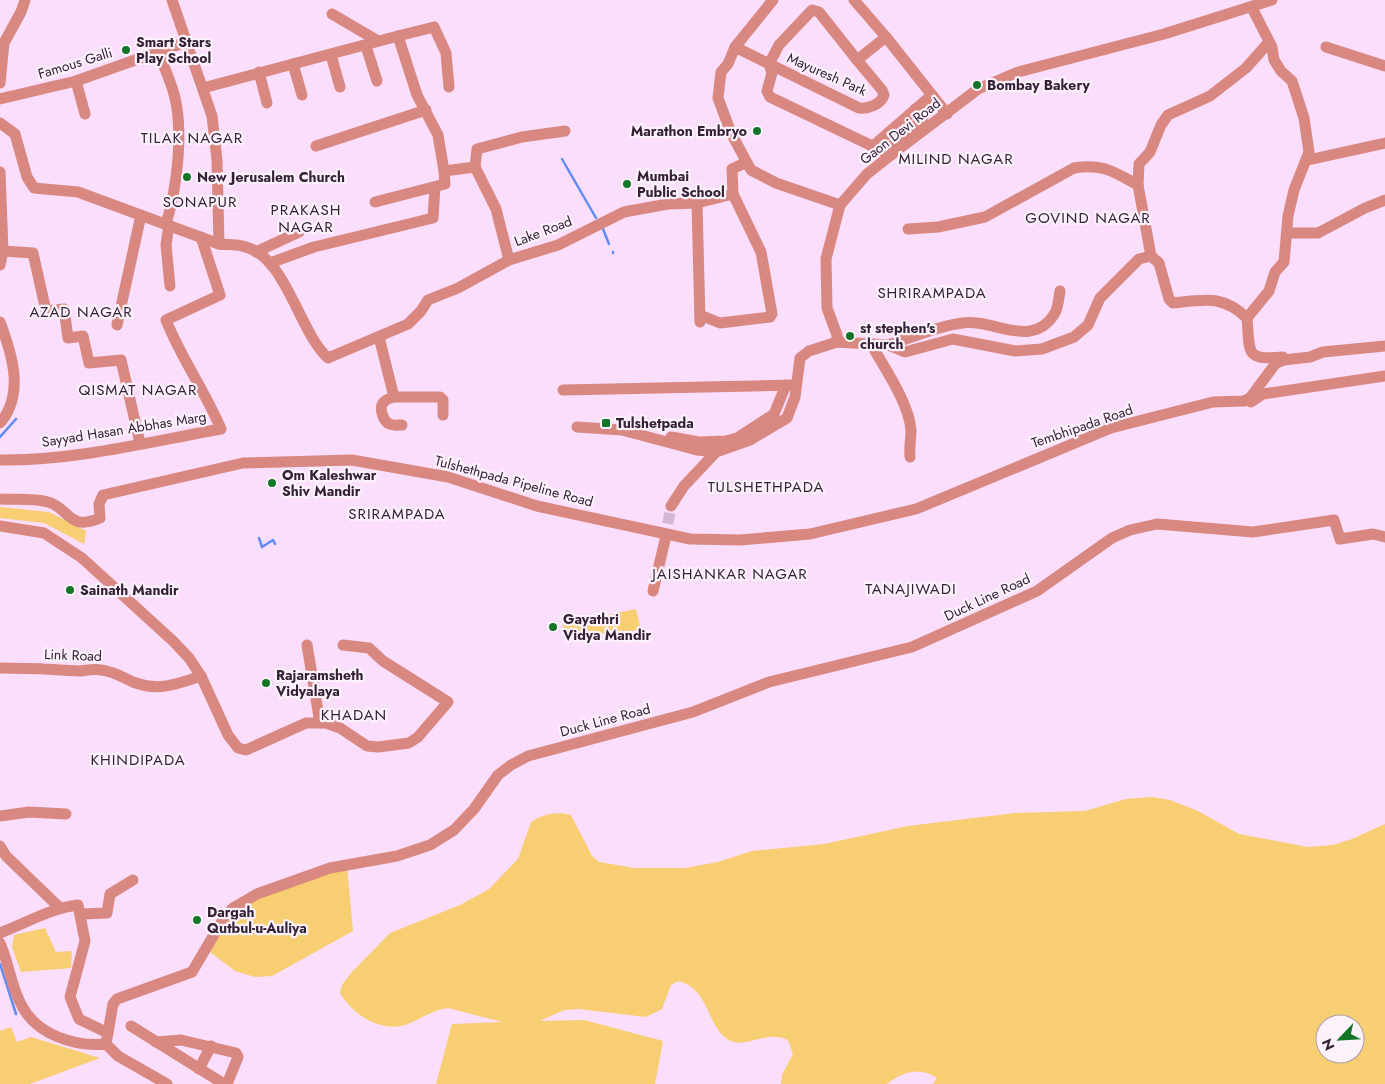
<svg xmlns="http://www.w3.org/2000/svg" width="1385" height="1084" font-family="Jost,sans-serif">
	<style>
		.green { fill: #f7ce71; fill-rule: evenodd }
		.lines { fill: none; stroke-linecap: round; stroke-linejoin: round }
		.stream { stroke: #628cf4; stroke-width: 2.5 }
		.minor-tunnel { stroke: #d3b7d4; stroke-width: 11; stroke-dasharray: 11 5.5; stroke-linecap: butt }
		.minor { stroke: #d88880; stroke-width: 11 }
		.poi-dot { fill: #137627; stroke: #fcf2fc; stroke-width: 2 }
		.labels { text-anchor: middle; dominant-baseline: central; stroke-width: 4.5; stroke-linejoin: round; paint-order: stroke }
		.poi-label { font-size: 14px; font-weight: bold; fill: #342135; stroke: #fcf2fc; text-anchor: start }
		.street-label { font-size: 14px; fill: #342135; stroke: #fcf2fc }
		.neighbourhood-label { font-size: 15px; letter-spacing: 1px; fill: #342135; stroke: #fcf2fc }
	</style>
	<rect width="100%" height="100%" fill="#fbddfc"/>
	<g class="green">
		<polygon points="0,507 49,512 86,531 84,544 44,523 0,518"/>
		<polygon points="636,609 641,630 564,637 563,624"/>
		<path d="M 1152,797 L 1170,800 L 1198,811 L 1239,834 L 1308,847 L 1333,845 L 1352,839 L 1385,824 L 1385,1084 L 933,1084 L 937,1078 C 919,1066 902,1072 887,1084 L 781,1084 L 782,1075 L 793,1054 L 788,1040 C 764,1029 746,1051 727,1039 C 706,1024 709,988 678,981 L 671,985 L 662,1009 L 646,1017 L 578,1009 L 564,1010 L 540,1021 L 584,1020 L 663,1041 L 655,1084 L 436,1084 L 452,1024 L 502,1022 L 448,1008 C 433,1010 422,1018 408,1024 C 382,1034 353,1015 340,993 L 342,985 L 351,973 L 390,933 L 460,905 L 489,889 L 518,859 L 531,822 C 543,814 557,811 571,815 L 592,856 L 599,862 L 635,868 L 685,868 L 718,862 L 752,851 L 824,844 L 908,826 L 1015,813 L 1085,811 L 1126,799 ZM 1325,1024 L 1355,1024 L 1355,1054 L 1325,1054 Z"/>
		<path d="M 347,867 L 353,931 L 272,976 L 255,977 L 235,971 L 210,952 C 216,942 222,928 230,919 C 258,891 310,880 347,867 Z"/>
		<polygon points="45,928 56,952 72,951 71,968 21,972 12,947 14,935"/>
		<polygon points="11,1027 17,1042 31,1037 100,1058 30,1084 0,1084 0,1031"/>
	</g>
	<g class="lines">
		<g class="stream">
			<polyline points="562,159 596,218"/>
			<polyline points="603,229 609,244"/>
			<polyline points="613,252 613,253"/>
			<polyline points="0,437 16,419"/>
			<polyline points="259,538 262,547 273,540 275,544"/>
			<polyline points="0,964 16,1014"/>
		</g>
		<polyline class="minor-tunnel" points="665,540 671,506"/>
		<g class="minor">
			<polyline points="172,0 212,116 217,160 219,244"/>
			<polyline points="773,0 735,47 728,64 721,72 718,98 731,133 751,170 776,183 840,205"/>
			<polyline points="854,0 886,37 947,114"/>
			<path d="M 1252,8 L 1272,47 L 1274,60 L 1281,71 L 1292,81 L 1304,118 L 1309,152 L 1294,190 L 1288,216 L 1284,262 L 1275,272 L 1269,291 L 1247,318 C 1250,352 1244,361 1283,357"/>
			<polyline points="332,14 378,41"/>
			<polyline points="398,36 434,27 446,53 449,87"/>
			<polyline points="886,37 857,60 819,12 812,10 779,45 769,64 772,73 767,91 770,97 891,155"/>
			<polyline points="366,46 377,81"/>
			<path d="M 735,47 L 859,108 C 869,109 881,104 884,95 L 882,90 L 857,60"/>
			<polyline points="1326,47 1385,66"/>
			<path d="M 158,51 C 163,65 170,79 174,94 C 184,131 177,188 166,224"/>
			<polyline points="331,55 340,87"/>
			<polyline points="293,64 302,95"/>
			<polyline points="259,72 267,103"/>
			<polyline points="76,81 85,114"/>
			<polyline points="0,83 4,43 21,12 25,0"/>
			<polyline points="203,88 398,36 417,95 438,135 444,171 475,167 496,209 509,260"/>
			<polyline points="0,99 76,81 186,42"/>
			<path d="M 0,123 L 15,134 L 27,177 L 34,188 L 78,192 L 219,244 C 226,245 235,244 242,246 C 286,254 298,331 328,358 L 408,324 L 421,311 L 428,300 L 458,288 L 509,260 L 558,245 L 624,212 L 668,204 L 697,203 L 733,194 L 732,169 L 745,163"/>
			<polyline points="316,146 426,110"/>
			<polyline points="872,147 932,95"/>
			<polyline points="890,147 922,120 923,118 915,109"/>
			<polyline points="1308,160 1385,143"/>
			<polyline points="475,167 477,149 522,137 565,131"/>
			<polyline points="0,172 3,251 0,265"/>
			<polyline points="1138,185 1139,164 1150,152 1161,125 1168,115 1210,96 1246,68 1269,42"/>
			<polyline points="375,202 445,184 444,171"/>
			<polyline points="697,203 700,322"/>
			<polyline points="169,225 166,245 170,286"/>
			<path d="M 908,229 L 938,227 L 985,217 L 1074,168 C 1102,163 1114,172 1138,185 L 1151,256"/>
			<polyline points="1287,233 1318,233 1365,208 1385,200"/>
			<polyline points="3,251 33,253 46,311 64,309 68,338 83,336 89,363 121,360 140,443"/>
			<polyline points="256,252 299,232"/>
			<path d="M 1151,256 L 1159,263 L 1169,299 L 1173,303 C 1204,300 1222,294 1247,318"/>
			<polyline points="270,263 314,247 433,218 435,187"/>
			<polyline points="700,315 720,323 770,317 772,314 761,252 733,194"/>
			<path d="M 0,322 C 12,354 25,394 0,423"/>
			<polyline points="117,325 141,215"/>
			<polyline points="379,337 394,397 440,397 443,400 443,415"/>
			<polyline points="837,342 837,335 827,308 826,259 840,205 867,174 891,155 978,89 1018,72 1164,34 1272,0"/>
			<path d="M 871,344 C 884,367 909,403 911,430 C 911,439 909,448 910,457"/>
			<path d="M 888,345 C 912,338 937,326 962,323 C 994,318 1032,351 1055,313 C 1058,308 1059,297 1060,291"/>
			<polyline points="563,390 796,385"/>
			<path d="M 394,397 C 390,398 386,399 383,403 C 379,408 383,422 390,424 C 393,426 399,425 402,425"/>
			<polyline points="1251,402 1263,394 1385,376"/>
			<polyline points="577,427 622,430 697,450 716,452"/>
			<polyline points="671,437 699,442 726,441 737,438 774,414 786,385"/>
			<path d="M 0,460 C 74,461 149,442 221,429 C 205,391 181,358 166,320 L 220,295 L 201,237"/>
			<path d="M 0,499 C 15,500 33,498 48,502 C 69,507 68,532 100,518 L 99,504 L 103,495 L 243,463 L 352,460 L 448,477 L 537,506 L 690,539 L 740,540 L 810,534 L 916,509 L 1111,428 L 1213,402 L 1244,401 L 1250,398 L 1276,363 L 1284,360 L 1310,357 L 1323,352 L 1385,346"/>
			<polyline points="671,506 684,486 716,452 750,440 787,418 795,397 800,358 809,351 837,342 888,345 905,352 953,339 1015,351 1042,349 1074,337 1088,325 1100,298 1139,259 1151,256"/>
			<polyline points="0,526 44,533 82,558 173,641 189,658 201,676 228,735 238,748 246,750 306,723 326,723 340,728 367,746 378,747 409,743 418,737 448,702 383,661 369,648 343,645"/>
			<polyline points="653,591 665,540"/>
			<polyline points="307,645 320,723"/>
			<path d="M 0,668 C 26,668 52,669 78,671 C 85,671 93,668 101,670 C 113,671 122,677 133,682 C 159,692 177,684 201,676"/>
			<polyline points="0,816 29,812 66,814"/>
			<polyline points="0,846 6,856 59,907"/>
			<polyline points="82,914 107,913 110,894 133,880"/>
			<path d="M 0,933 C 26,923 51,908 78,905 L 85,941 L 70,997 L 79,1019 L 108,1033"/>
			<path d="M 0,943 C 9,963 11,987 22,1006 C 37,1035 75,1047 106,1044"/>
			<polyline points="131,1026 224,1084"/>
			<polyline points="156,1042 181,1040 236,1053 238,1057 227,1084"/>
			<polyline points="106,1044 113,1004 117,999 192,972 225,916 233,908 257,894 330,868 397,856 430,845 454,830 474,809 498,775 511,765 528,756 693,712 769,682 912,647 1037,591 1112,538 1130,530 1157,524 1253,532 1334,520 1340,539 1373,534 1385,537"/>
			<polyline points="106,1044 118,1056 167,1084"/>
			<polyline points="199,1069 211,1046"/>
		</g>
	</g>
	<g class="poi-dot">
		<circle cx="126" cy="50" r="5"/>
		<circle cx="977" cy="85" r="5"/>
		<circle cx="757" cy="131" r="5"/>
		<circle cx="187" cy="177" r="5"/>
		<circle cx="627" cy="184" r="5"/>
		<circle cx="850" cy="336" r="5"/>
		<rect x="601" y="418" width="10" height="10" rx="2.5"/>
		<circle cx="272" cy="483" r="5"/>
		<circle cx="70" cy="590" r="5"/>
		<circle cx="553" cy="627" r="5"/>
		<circle cx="266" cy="683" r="5"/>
		<circle cx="197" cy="920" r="5"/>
	</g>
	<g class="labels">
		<g class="poi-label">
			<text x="136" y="42">Smart Stars<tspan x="136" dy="16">Play School</tspan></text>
			<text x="987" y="85">Bombay Bakery</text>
			<text x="747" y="131" text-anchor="end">Marathon Embryo</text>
			<text x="637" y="176">Mumbai<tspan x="637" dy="16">Public School</tspan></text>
			<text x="197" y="177">New Jerusalem Church</text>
			<text x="860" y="328">st stephen's<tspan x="860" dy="16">church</tspan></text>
			<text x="616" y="423">Tulshetpada</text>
			<text x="282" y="475">Om Kaleshwar<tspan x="282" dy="16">Shiv Mandir</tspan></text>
			<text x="80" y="590">Sainath Mandir</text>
			<text x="563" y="619">Gayathri<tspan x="563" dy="16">Vidya Mandir</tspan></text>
			<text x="276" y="675">Rajaramsheth<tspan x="276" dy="16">Vidyalaya</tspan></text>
			<text x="207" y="912">Dargah<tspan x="207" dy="16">Qutbul-u-Auliya</tspan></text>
		</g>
		<g class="street-label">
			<text transform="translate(75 63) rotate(-17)">Famous Galli</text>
			<text transform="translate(827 74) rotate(24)">Mayuresh Park</text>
			<text transform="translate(900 131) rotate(-38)">Gaon Devi Road</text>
			<text transform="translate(543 231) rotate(-21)">Lake Road</text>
			<text transform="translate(1082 426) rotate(-19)">Tembhipada Road</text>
			<text transform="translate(124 429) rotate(-9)">Sayyad Hasan Abbhas Marg</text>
			<text transform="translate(514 481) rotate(15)">Tulshethpada Pipeline Road</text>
			<text transform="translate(987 597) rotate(-25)">Duck Line Road</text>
			<text transform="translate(73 655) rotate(2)">Link Road</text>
			<text transform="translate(605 720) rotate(-15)">Duck Line Road</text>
		</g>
		<g class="neighbourhood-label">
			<text x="192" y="138">TILAK NAGAR</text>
			<text x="956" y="159">MILIND NAGAR</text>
			<text x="200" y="202">SONAPUR</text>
			<text x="306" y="210">PRAKASH<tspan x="306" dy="17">NAGAR</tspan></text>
			<text x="1088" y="218">GOVIND NAGAR</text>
			<text x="932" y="293">SHRIRAMPADA</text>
			<text x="81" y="312">AZAD NAGAR</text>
			<text x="138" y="390">QISMAT NAGAR</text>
			<text x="766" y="487">TULSHETHPADA</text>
			<text x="397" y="514">SRIRAMPADA</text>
			<text x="730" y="574">JAISHANKAR NAGAR</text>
			<text x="911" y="589">TANAJIWADI</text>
			<text x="354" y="715">KHADAN</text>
			<text x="138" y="760">KHINDIPADA</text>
		</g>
	</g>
	<g transform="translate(1340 1039) rotate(245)"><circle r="24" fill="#fcf2fc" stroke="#ac9eac"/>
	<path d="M0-4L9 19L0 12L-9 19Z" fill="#137627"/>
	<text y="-8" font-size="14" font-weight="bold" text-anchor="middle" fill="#342135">N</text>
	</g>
</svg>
